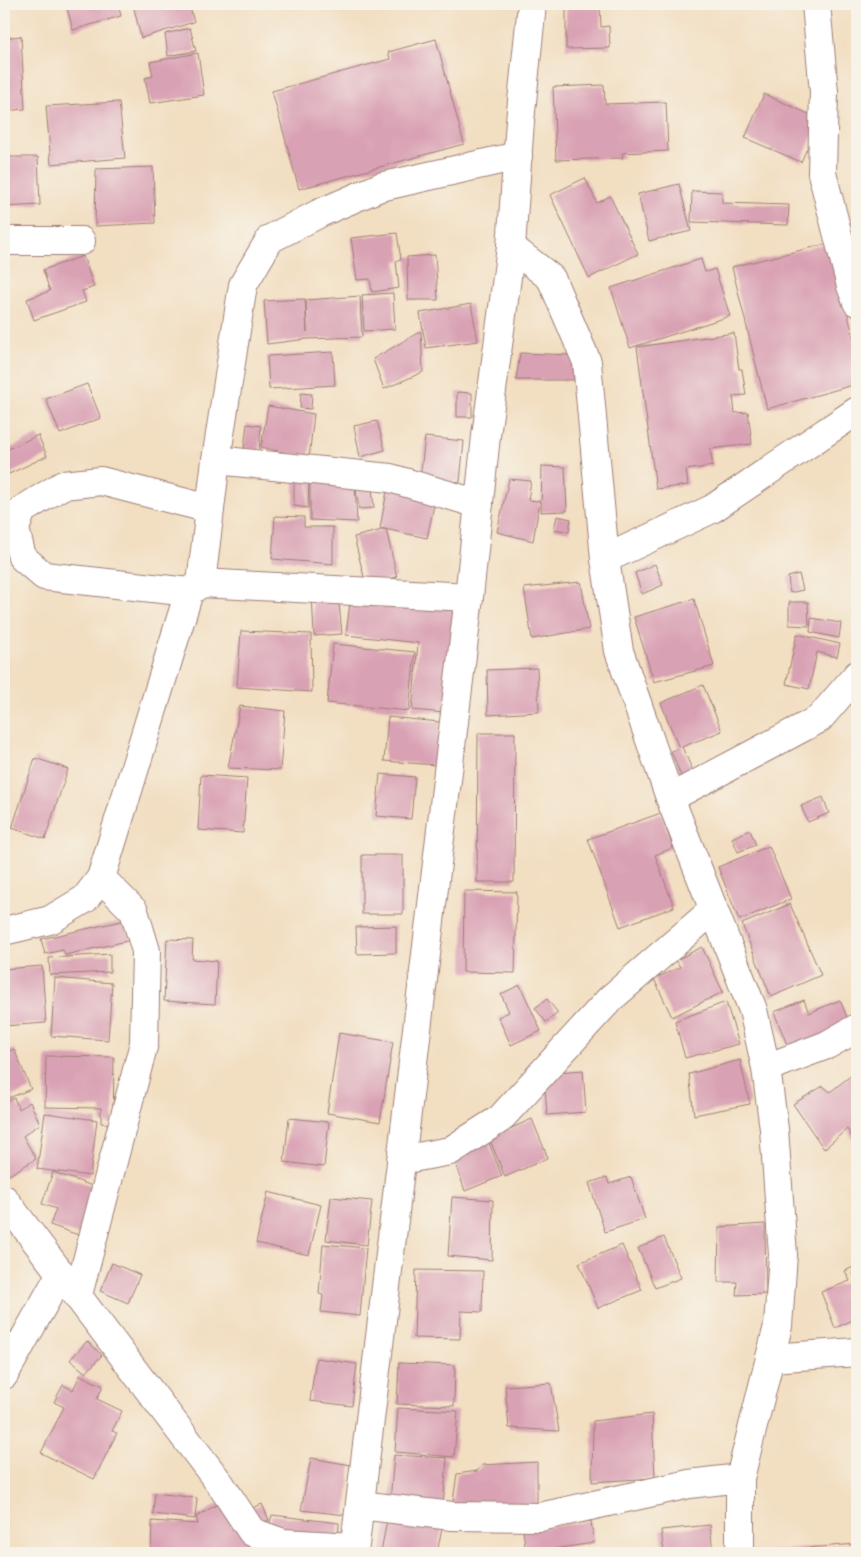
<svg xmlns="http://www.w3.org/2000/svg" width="861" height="1557" font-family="Caveat,sans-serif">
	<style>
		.building { fill: #d9a1b4 }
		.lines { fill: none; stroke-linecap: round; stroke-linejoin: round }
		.minor-casing { stroke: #9e7e76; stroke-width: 30 }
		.minor { stroke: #fff; stroke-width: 28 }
	</style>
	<rect width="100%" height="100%" fill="#f7f3e8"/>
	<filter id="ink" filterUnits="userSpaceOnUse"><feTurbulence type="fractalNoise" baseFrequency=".02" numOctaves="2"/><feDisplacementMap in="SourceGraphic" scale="10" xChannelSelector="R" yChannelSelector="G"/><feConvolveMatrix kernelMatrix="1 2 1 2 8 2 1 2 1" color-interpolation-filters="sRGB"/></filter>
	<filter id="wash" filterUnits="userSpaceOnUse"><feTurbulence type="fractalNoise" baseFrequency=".0096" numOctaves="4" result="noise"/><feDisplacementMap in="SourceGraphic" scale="20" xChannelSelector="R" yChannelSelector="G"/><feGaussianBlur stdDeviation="1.12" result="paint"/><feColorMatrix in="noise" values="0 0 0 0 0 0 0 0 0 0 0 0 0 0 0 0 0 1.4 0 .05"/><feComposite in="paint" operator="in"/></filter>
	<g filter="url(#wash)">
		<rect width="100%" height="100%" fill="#f2dec1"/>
		<g id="blocks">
			<g class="building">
				<polygon points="66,4 118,4 121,16 73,30"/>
				<polygon points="133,4 189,4 194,22 141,38"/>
				<polygon points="566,4 635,4 635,7 600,7 601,27 609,26 610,48 566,49"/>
				<polygon points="190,28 196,51 168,56 165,34"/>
				<polygon points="21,36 25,109 4,111 4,38"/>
				<polygon points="436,39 464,144 299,189 272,91 390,59 388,52"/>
				<polygon points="198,53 204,95 150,103 145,78 153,76 150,62"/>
				<polygon points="604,85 605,104 666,102 668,151 622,153 623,158 556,160 553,87"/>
				<polygon points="764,94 820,119 801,162 745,138"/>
				<polygon points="119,102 125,158 51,164 46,106"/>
				<polygon points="4,157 38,157 40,205 4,207"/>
				<polygon points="153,167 155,223 95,226 96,169"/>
				<polygon points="585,178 597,203 610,196 638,254 589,278 550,195"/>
				<polygon points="679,184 691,231 649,241 638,194"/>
				<polygon points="692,191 722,192 722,203 789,205 788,225 691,222"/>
				<polygon points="397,233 401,260 396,261 399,288 372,292 370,279 357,280 351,238"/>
				<polygon points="830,243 854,339 855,338 857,346 857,384 767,409 732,267"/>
				<polygon points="435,255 438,300 408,300 407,257"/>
				<polygon points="83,256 94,287 82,291 86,302 34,320 27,299 50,291 43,270"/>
				<polygon points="701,259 705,272 715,269 730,316 630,348 611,288"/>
				<polygon points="393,293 395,329 364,331 362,295"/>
				<polygon points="360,296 362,337 307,339 267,344 264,301 305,299 307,332 306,300"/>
				<polygon points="471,304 478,341 426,348 420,313"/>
				<polygon points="421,331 423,372 384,389 373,359"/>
				<polygon points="734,333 739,369 742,369 746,395 733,396 735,413 748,412 752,444 710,449 713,466 686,470 688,485 656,489 637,347"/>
				<polygon points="333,352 335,385 269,389 267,356"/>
				<polygon points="520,353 572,355 574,380 516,380"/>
				<polygon points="87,384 101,418 60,434 46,399"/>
				<polygon points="457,392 472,393 472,417 457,417"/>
				<polygon points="301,393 312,394 311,409 300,408"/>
				<polygon points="268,406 314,414 309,458 261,447"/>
				<polygon points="377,421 385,450 360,457 354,426"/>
				<polygon points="247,424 261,426 259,451 244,448"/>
				<polygon points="38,435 47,456 9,474 4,461 4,451"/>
				<polygon points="425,437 464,441 460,482 420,478"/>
				<polygon points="542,466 565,467 567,511 541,512"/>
				<polygon points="294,475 309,475 308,508 294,506"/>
				<polygon points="310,478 371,478 374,508 359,509 355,483 357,522 310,520"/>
				<polygon points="509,479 531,481 528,500 540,501 533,541 497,532"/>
				<polygon points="388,486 436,496 427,538 380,528"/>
				<polygon points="275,516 304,517 304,527 333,527 333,564 272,559"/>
				<polygon points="557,516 571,519 569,532 554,529"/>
				<polygon points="386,529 397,577 366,585 354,537"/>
				<polygon points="655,564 663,585 642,594 635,573"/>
				<polygon points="799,574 803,590 790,593 788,577"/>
				<polygon points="581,582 589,629 532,639 524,588"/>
				<polygon points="338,593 342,634 314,636 312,594"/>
				<polygon points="351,594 457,606 445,713 412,710 418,643 346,635"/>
				<polygon points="694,599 714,666 654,682 634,617"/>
				<polygon points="789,602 808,602 809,626 789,625"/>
				<polygon points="811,618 841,623 839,638 810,632"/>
				<polygon points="241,631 311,634 312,692 237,687"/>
				<polygon points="797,634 840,644 837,657 817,652 809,689 786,684"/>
				<polygon points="333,644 415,652 409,711 327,703"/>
				<polygon points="537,668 539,712 488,715 487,670"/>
				<polygon points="703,685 722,731 682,747 693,771 681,776 671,751 679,748 661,703"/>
				<polygon points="240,706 285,711 280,770 228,768"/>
				<polygon points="388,717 440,722 436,765 384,761"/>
				<polygon points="478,733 515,733 514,882 477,882"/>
				<polygon points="35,758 68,769 45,839 12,828"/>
				<polygon points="380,774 415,777 411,819 376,816"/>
				<polygon points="201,775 247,778 243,833 198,830"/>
				<polygon points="823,797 829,813 808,822 801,806"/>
				<polygon points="661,813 673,848 655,855 674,907 620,927 588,839"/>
				<polygon points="750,830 756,845 738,852 732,838"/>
				<polygon points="769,846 791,899 739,920 718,867"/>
				<rect x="362" y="855" width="41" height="59"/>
				<polygon points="464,891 517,892 515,973 463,972"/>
				<polygon points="790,904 821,975 771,997 742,924"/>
				<polygon points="126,920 131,940 65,955 63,950 45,954 41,939"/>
				<polygon points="396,926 396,953 357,954 356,927"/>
				<polygon points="167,939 193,940 192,959 217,961 215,1004 164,1001"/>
				<polygon points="702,947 723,992 672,1017 654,979 680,967 676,960"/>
				<polygon points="110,954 110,972 50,975 49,958"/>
				<polygon points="42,966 46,1023 4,1026 4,969"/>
				<polygon points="55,978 112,983 108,1040 51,1036"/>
				<polygon points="520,985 541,1031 511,1045 498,1017 509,1012 501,994"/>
				<polygon points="547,999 558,1013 546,1022 535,1008"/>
				<polygon points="804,1000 809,1013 840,1000 851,1027 790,1052 774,1012"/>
				<polygon points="726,1002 739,1044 685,1058 675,1021"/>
				<polygon points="339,1033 393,1042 380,1122 327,1113"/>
				<polygon points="14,1049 31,1089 4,1100 4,1053"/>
				<polygon points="46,1056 114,1057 113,1124 101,1123 101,1108 45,1107"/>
				<polygon points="740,1060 750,1104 694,1115 689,1074"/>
				<polygon points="583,1070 586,1112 547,1115 544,1073"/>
				<polygon points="857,1071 857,1138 854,1141 847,1129 824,1149 793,1104 823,1086 830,1092"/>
				<polygon points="14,1098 19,1109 30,1102 40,1124 23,1136 36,1159 4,1178 4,1104"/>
				<polygon points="45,1113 97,1120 90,1176 37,1169"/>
				<polygon points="289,1118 329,1122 324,1167 284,1162"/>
				<polygon points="532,1119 548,1158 505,1177 489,1138"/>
				<polygon points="486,1136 502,1176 465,1191 452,1152"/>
				<polygon points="53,1172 101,1189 84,1237 50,1225 56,1209 42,1204"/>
				<polygon points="607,1177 609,1184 631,1177 645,1219 605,1232 589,1183"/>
				<polygon points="268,1192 321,1205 309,1255 256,1243"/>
				<polygon points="331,1197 372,1201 367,1245 326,1240"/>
				<polygon points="452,1197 493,1200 492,1260 448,1256"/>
				<polygon points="765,1224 766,1294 736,1295 737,1282 718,1282 719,1227"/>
				<polygon points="664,1237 681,1278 655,1288 638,1248"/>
				<polygon points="323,1244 366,1248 360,1316 321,1312 323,1295 319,1294"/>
				<polygon points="622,1245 642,1290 598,1308 579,1263"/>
				<polygon points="112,1263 140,1275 128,1303 100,1291"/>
				<polygon points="857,1265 857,1318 835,1328 821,1292 850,1281 845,1271"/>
				<polygon points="416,1270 483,1271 482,1312 461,1311 460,1339 414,1338"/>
				<rect x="4" y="1331" width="7" height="24"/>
				<polygon points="87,1341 102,1355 86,1373 70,1360"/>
				<polygon points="316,1358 357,1364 352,1406 310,1401"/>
				<polygon points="399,1363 455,1365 454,1406 397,1404"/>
				<polygon points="80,1375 103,1386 97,1399 122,1411 112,1431 117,1433 94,1479 41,1453 64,1407 54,1402 63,1385 73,1390"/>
				<polygon points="551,1383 559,1431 509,1428 505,1386"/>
				<polygon points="398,1408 458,1411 454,1457 395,1452"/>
				<polygon points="652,1414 655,1478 592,1482 593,1421"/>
				<polygon points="394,1455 447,1458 443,1507 390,1502"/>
				<polygon points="311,1458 351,1465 346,1515 301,1510"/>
				<polygon points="537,1462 537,1508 452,1508 457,1474 477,1471 482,1465"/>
				<polygon points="155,1493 197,1498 195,1519 153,1514"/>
				<polygon points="226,1499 257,1552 254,1553 151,1553 152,1521 198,1524 196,1517"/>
				<polygon points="262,1504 269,1520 252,1527 245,1511"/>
				<polygon points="388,1514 443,1524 437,1553 381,1553"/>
				<polygon points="272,1515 339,1523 338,1544 267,1533"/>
				<polygon points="591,1521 594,1543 526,1553 523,1531"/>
				<polygon points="710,1525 713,1553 664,1553 661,1530"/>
				<polygon points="857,1544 857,1553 768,1553 767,1551"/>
			</g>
		</g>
	</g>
	<g filter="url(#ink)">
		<use href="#blocks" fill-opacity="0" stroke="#9e7e76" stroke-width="1"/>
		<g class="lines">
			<g class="minor-casing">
				<g id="minor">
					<polyline points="816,4 824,92 822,173 851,286 857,302"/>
					<polyline points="4,241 81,241"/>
					<polyline points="511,247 551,278 587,362 605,559 619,651 670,798 753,1010 766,1068 774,1129 783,1255 778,1326 740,1478 740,1553"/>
					<polyline points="216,460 390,478 479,504"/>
					<polyline points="605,559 712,509 857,411"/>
					<polyline points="201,583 216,460 243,285 270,239 320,213 380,187 518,156"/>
					<polyline points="189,592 44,576 22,557 15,529 22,510 63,485 101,481 210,509"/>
					<polyline points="670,798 819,719 857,675"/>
					<polyline points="4,931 50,920 85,899 101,878 189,592 201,583 469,597"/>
					<polyline points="766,1068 827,1045 857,1028"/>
					<polyline points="401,1160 450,1151 500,1119 610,999 713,910"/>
					<polyline points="4,1199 221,1485 252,1532 283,1543 354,1547"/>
					<polyline points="78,1295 144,1043 146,951 134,911 101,878"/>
					<polyline points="770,1358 857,1352"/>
					<polyline points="4,1375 61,1273"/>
					<polyline points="360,1505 452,1516 540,1517 689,1484 740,1478"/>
					<polyline points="354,1553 469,597 486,436 511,247 520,121 532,4"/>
				</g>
			</g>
			<use href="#minor" class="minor"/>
		</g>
	</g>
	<rect width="861" height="1557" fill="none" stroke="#f7f3e8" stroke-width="20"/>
</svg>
